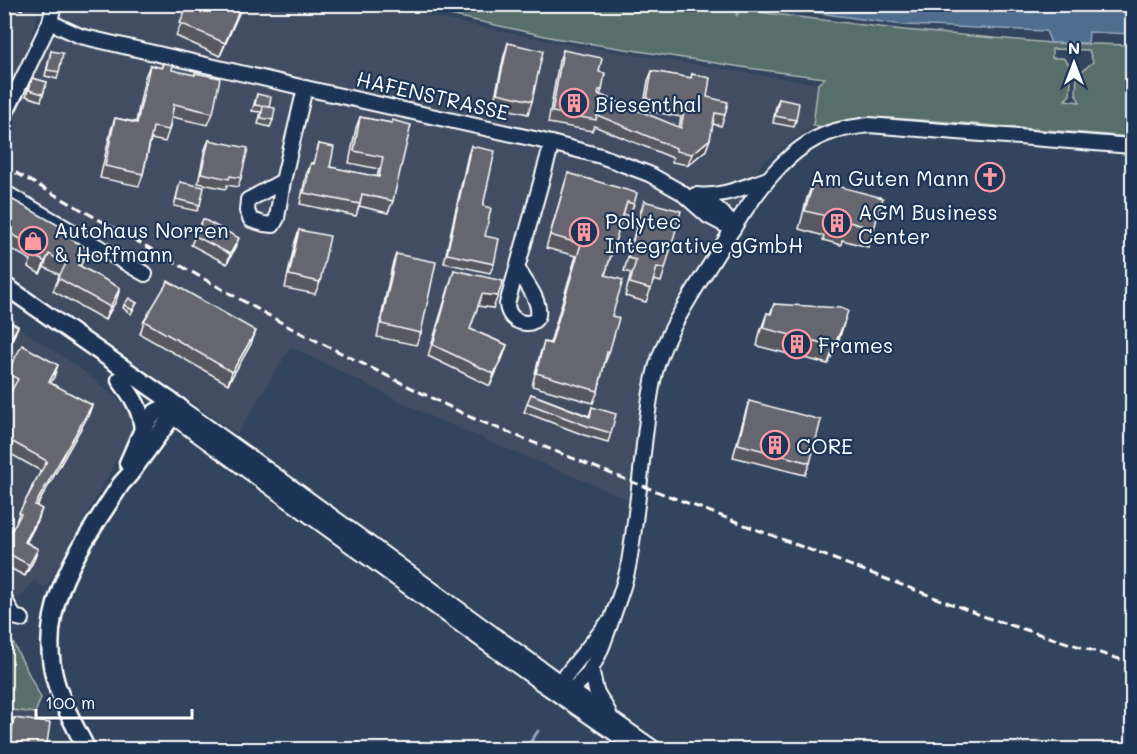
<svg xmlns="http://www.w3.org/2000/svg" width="1137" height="754" font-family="Mali,sans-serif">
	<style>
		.built { fill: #424e63 }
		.green { fill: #586e6a; stroke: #acb6b4; stroke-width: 1.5; fill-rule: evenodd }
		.water { fill: #4f6e8f; stroke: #95a8bc; stroke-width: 1.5 }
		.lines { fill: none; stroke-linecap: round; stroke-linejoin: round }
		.stream { stroke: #95a8bc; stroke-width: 3 }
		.minor-casing { stroke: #fff; stroke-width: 18 }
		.major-casing { stroke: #fff; stroke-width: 21 }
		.minor { stroke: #1d3557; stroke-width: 14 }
		.major { stroke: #1d3557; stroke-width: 16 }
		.rail { stroke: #fff; stroke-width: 3; stroke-dasharray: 9 4.5; stroke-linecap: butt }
		.wall { fill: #585860; stroke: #fff; stroke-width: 1.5 }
		.shaded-wall { fill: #47474e; stroke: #fff; stroke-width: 1.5 }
		.building { fill: #666670; stroke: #fff; stroke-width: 1.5 }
		.labels { text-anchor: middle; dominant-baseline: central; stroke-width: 4.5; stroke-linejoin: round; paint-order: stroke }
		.street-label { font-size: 21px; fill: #fff; stroke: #1d3557 }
		.poi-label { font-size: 21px; fill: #fff; stroke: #1d3557; text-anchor: start }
	</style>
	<rect width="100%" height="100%" fill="#33445e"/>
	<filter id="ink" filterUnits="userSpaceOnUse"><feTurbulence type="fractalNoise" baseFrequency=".0167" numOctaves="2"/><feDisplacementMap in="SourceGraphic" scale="12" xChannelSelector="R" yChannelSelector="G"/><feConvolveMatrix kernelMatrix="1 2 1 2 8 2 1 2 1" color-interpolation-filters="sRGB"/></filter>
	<g filter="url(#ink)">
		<g class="built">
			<polygon points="4,5 40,5 26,55 6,99 4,98"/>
			<polygon points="60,5 374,5 553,42 818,84 813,126 763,162 709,248 672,316 632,501 434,418 291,347 237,434 5,271 5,139"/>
			<polygon points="4,312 18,321 16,326 77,366 115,397 128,410 132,423 130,435 46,588 34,580 24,594 14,600 4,581"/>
			<polygon points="4,709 35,713 53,749 5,749"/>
		</g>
		<g class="green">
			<path d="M 691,4 L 904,30 L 1051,43 L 1132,45 L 1132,137 L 936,121 L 888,118 L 859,118 L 819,127 L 813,126 L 818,84 L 825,78 L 748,68 L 554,38 L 405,5 ZM 1052,49 L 1089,50 L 1093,62 L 1077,75 L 1076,95 L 1080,102 L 1065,100 L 1070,95 L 1072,67 L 1063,58 L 1052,58 Z"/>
			<polygon points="4,625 41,698 35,713 5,709"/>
		</g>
		<polygon class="water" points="762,5 1132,5 1132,34 1089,32 1088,43 1051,43 1046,31 904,25"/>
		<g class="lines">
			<g class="stream">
				<polyline points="737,15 737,4"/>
				<polyline points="525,750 538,731"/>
			</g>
			<g class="minor-casing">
				<g id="minor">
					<polyline points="50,22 80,36 305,88 539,140 601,156 649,174 681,192 708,216 733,229"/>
					<polyline points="4,117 50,22 54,4"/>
					<polyline points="283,181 248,200 247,211 251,220 264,224 273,225 277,218 283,181 305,88"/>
					<polyline points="4,192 145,274"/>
					<path d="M 695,195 C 720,198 744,187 768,179"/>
					<path d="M 697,197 C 714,205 722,210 732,226"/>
					<path d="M 518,269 C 524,281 536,294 538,308 C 542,330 508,327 507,304 L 552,143"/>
					<path d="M 179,407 C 340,519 495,639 656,750"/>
					<polyline points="172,416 541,683 639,750"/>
					<polyline points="4,598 14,617 22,619"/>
					<polyline points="591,668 596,691 609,713"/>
					<polyline points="556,689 570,670 607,624"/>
					<path d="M 563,698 C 570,691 579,684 586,676 C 599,659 605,638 612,619 C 618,600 626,582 629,562 C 636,521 640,478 645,436 C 648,413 650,388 657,365 C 666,336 682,310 698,284 C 710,265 722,246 734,227 C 757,191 788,147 829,133 C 842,128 856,127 869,125 L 1132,146"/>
				</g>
			</g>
			<g class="major-casing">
				<g id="major">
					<polyline points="4,285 179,407"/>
					<path d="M 120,380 C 132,396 142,410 143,431"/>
					<path d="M 128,463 C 135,449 144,421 156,412 C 162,408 171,407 179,407"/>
					<path d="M 87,750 C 76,728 63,706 56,683 C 33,606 83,544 121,484 L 129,475 L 179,407"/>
				</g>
			</g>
			<use href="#minor" class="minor"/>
			<use href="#major" class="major"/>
			<polyline class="rail" points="4,166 291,328 470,417 627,480 991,619 1132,663"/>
		</g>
		<g class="wall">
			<polygon points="9,4 24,4 22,10"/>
			<polygon points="178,4 243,4 220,56 176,36 187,8"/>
			<polygon points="508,43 532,101 528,114 493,106 504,56"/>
			<polygon points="563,50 599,72 602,90 600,95 679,128 681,117 643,110 648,81 652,71 691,78 692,74 707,97 725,115 721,126 713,124 706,150 688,165 672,162 673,158 594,126 592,131 548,123 559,61"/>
			<polygon points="51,51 59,72 57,79 45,76"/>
			<polygon points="163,63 172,70 213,113 208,125 172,117 169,130 165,142 151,139 143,174 139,186 100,178 111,130 115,118 136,122 145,77 150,65 161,68"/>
			<polygon points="32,78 47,82 41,101 26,96"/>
			<polygon points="257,94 269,107 273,120 270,127 258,124 261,112 252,111"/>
			<polygon points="779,99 796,120 794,127 773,123 776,106"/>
			<polygon points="360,117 391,123 393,201 388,213 359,206 356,216 300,204 306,175 311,163 313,163 319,144 330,167 377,177 379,169 349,163 356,128"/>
			<polygon points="209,140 241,178 238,187 227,185 226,189 198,183 205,149"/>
			<polygon points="471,146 483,206 485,236 494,264 490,273 444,263 468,155"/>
			<polygon points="986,169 999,170 995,181 985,179 983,176"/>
			<polygon points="568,173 634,204 629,216 623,214 605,275 612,316 609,353 604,365 598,391 593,403 532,386 540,354 544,342 550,343 576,256 546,248"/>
			<polygon points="814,180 874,229 868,247 842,240 841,245 823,240 824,236 799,229 807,198"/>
			<polygon points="180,182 200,205 197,211 174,206"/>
			<polygon points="4,195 72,240 87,248 80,266 120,288 116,301 105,320 53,291 60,275 44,267 40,274 28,267 31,260 4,245"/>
			<polygon points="644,201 665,269 661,282 654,280 646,302 625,296 631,273 624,271 640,214"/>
			<polygon points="299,230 320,282 315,294 285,288 295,242"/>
			<polygon points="195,236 235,248 227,264 191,245"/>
			<polygon points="396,254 421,333 416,345 377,337 392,266"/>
			<polygon points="454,270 493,308 478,306 470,329 507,345 490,386 428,356"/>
			<polygon points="137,303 131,314 123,308 124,305"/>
			<polygon points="774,304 844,323 838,342 828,364 757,346 760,332 767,313 770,314"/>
			<polygon points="4,319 18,326 14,336 4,353"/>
			<polygon points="144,321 251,344 228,384 140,334"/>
			<polygon points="7,373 54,377 50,383 92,405 88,416 37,506 38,520 26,542 38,549 34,560 25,576 4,565 4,544 15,525 19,513 28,496 32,487 41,471 9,453 4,462 4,404 13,390 4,385 4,378"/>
			<polygon points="531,394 589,416 592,407 611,433 608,442 584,435 524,412"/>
			<polygon points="749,401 810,463 805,475 733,457 745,414"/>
			<polygon points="14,718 46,750 6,750 9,730"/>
		</g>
		<g class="shaded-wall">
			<polygon points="242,4 243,4 220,56 225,43"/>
			<polygon points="710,139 706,150 688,165 692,154"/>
			<polygon points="239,238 235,248 227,264 230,254"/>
			<polygon points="87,248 83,261 73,278 78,265"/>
			<polygon points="49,254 44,267 40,274 45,262"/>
			<polygon points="120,288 116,301 105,320 110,307"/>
			<polygon points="482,294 498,296 493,308 478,306"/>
			<polygon points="844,323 838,342 828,364 834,346"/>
			<polygon points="18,326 14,336 4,353 8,344"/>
			<polygon points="256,331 251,344 228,384 232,372"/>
			<polygon points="507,345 503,357 490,386 494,374"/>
			<polygon points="58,365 54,377 45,393 49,382"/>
			<polygon points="92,405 88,416 31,516 35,505"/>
			<polygon points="13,442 9,453 4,462 4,458"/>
			<polygon points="42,509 38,520 21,553 25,542"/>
			<polygon points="38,549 34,560 25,576 29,565"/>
		</g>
		<g class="building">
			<polygon points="189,4 242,4 225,43 180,23"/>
			<polygon points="4,41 9,43 4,52"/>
			<polygon points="508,43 543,51 532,101 497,93"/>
			<polygon points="563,50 602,58 599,72 605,73 602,90 599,90 598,94 681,128 685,106 647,99 652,71 691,78 692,74 710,78 707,97 728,102 725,115 715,113 710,139 692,154 676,151 676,148 597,115 596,120 552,112"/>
			<polygon points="51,51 63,53 59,72 47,70"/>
			<polygon points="163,63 173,65 172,70 195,75 195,73 220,78 213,113 174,104 169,130 153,127 143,174 105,166 115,118 137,123 150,65 162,68"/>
			<polygon points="32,78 47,82 43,94 29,90"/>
			<polygon points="257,94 271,97 269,107 255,105"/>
			<polygon points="779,99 799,103 796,120 775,116"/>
			<polygon points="263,106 275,108 273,120 261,118"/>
			<polygon points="360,117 392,123 392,120 411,125 393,201 362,194 360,204 304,193 311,163 314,164 319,144 334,147 330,167 379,177 383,157 354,151"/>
			<polygon points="209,140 248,148 241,178 230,176 229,179 201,173"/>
			<polygon points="471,146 495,151 483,206 491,208 485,236 499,239 494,264 447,254"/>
			<polygon points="989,167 999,170 997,178 986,176 985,173 986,169"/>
			<polygon points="568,173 637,193 634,204 627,202 605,275 623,280 612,316 619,318 609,353 607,352 598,391 536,373 544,342 551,344 581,244 550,235"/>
			<polygon points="814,180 883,198 874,229 849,222 847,226 830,222 831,217 805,211"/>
			<polygon points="180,182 204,187 200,205 176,199"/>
			<polygon points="4,195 74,234 71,239 87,248 78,265 120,288 110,307 58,278 66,264 49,254 45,262 33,255 37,248 4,230"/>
			<polygon points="644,201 681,211 665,269 657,267 651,289 630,283 636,260 628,258"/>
			<polygon points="203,219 239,238 230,254 195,236"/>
			<polygon points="299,230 330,236 320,282 289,275"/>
			<polygon points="396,254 436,262 421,333 381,324"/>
			<polygon points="454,270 503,281 498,296 482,294 470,329 507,345 494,374 433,345"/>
			<polygon points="168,281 256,331 232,372 144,321"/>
			<polygon points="129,298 137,303 132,310 124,305"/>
			<polygon points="774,304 841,308 848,311 844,323 834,346 763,328 767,313 771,314"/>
			<polygon points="4,319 18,326 8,344 4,342"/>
			<polygon points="22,345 58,365 49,382 92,405 35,505 42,509 25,542 38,549 29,565 4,551 4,544 21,514 19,513 33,487 32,487 47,461 13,442 4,458 4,404 18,379 7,373"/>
			<polygon points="531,394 590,417 592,407 616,414 611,433 587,426 527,403"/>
			<polygon points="749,401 821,420 810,463 738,444"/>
			<polygon points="14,718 50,723 46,750 9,750"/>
		</g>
	</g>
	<defs>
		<g id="building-ring" transform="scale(1.5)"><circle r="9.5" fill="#1d3557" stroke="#ff9aa2" stroke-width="1.5"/><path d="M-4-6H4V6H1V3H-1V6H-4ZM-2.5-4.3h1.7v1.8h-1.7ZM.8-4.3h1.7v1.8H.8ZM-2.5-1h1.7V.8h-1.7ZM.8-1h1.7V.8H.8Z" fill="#ff9aa2"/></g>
		<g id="church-ring" transform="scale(1.5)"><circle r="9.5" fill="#1d3557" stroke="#ff9aa2" stroke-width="1.5"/><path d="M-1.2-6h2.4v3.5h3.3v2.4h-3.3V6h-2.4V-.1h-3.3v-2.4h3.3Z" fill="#ff9aa2"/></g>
		<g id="shop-ring" transform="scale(1.5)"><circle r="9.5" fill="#1d3557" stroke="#ff9aa2" stroke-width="1.5"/><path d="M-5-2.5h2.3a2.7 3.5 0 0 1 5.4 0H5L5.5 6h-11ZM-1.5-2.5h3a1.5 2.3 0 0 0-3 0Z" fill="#ff9aa2"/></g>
	</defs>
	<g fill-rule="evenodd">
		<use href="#building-ring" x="574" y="103"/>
		<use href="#church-ring" x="990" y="177"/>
		<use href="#building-ring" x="837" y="223"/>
		<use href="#building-ring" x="584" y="232"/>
		<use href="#shop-ring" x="33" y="241"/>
		<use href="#building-ring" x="797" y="344"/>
		<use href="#building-ring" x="775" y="445"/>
	</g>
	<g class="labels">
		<g class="street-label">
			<text transform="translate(433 95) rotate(13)">HAFENSTRASSE</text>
		</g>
		<g class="poi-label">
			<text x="595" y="103">Biesenthal</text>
			<text x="969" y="177" text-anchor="end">Am Guten Mann</text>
			<text x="858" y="211">AGM Business<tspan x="858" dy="24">Center</tspan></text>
			<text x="605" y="220">Polytec<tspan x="605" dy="24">Integrative gGmbH</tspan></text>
			<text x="54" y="229">Autohaus Norren<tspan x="54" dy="24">&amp; Hoffmann</tspan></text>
			<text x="818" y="344">Frames</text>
			<text x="796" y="445">CORE</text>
		</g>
	</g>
	<rect width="1137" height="754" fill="none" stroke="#1d3557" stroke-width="24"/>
	<rect x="12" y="12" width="1113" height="730" fill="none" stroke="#fff" stroke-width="2" filter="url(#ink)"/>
	<g transform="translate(1074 63)" stroke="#1d3557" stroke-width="4.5" paint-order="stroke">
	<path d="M0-4.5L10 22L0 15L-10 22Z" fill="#ffffff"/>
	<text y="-9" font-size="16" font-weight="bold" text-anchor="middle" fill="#ffffff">N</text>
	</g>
	<path d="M36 709v9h156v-9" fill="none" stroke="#ffffff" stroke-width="3"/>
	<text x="45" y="709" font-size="18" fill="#ffffff" stroke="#1d3557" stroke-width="4.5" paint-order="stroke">100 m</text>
</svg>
